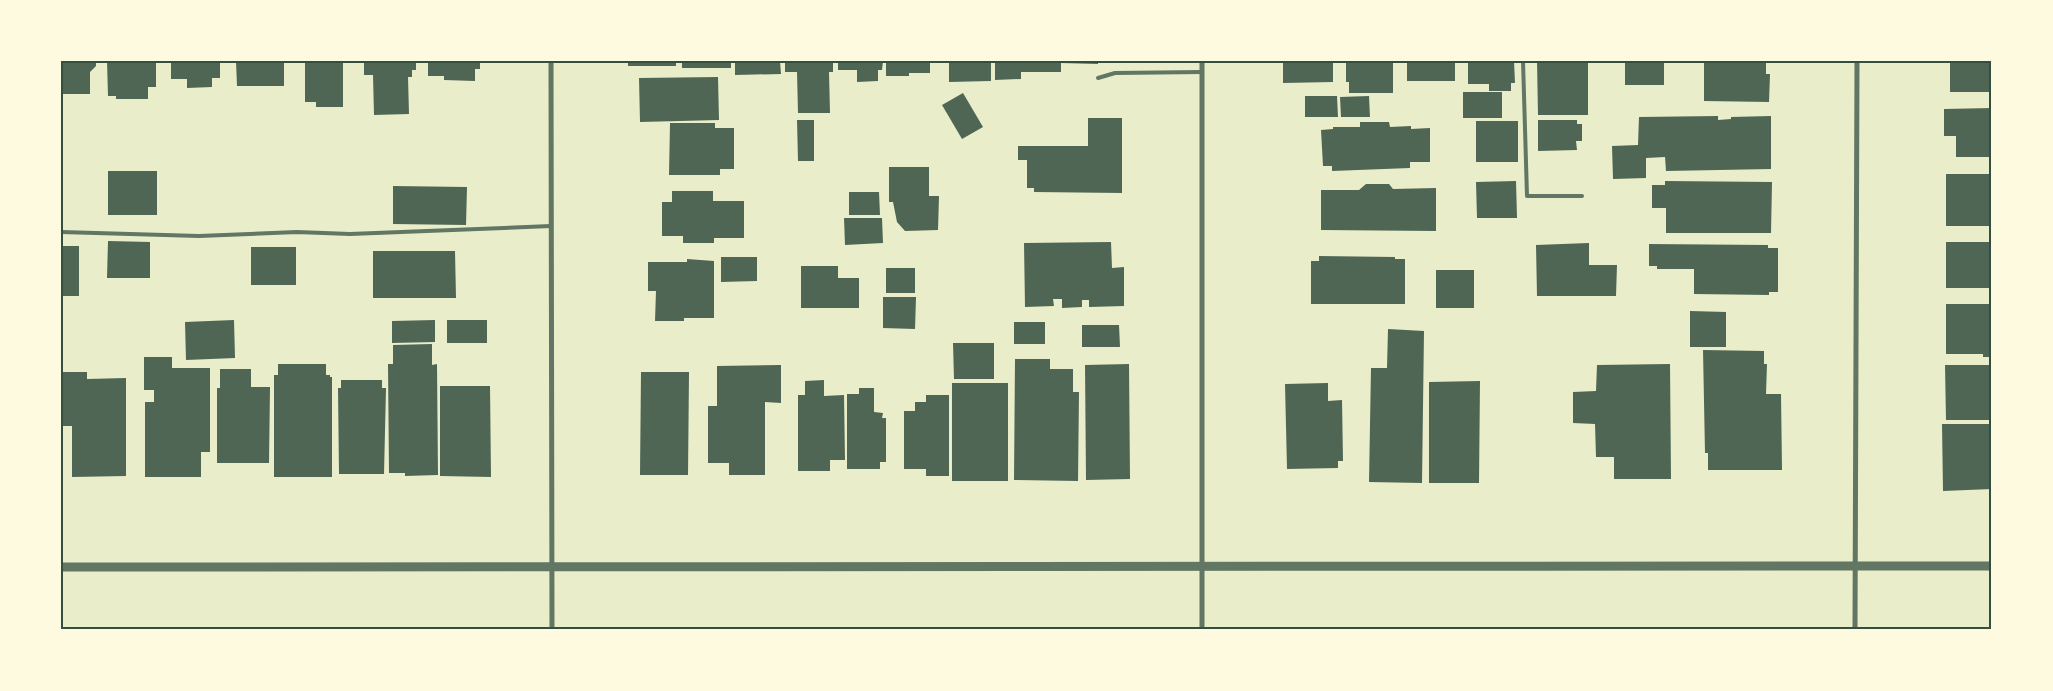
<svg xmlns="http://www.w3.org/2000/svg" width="2053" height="691" font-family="Manrope,sans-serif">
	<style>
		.building { fill: #4f6655 }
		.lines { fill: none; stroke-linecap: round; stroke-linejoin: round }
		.service { stroke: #617663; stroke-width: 4 }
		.minor { stroke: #617663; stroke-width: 5 }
		.tertiary { stroke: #617663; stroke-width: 9 }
		.neatline { fill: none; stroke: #344e41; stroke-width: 2 }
	</style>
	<rect width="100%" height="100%" fill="#e9edc9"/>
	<g class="building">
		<polygon points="61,61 96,61 96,66 90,72 90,94 61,94"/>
		<polygon points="107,61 156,61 156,87 148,87 148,99 116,99 116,96 108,96"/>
		<polygon points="171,61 220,61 220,78 212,78 212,87 187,88 187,79 171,79"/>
		<polygon points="236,61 284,61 284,86 237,86"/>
		<polygon points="305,61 343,61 343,107 316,107 316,102 305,102"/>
		<polygon points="364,61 416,61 416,70 412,70 412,77 408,77 409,114 374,115 373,75 364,75"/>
		<polygon points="428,61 480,61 480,69 475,69 475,81 444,80 444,76 428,76"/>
		<rect x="628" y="61" width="48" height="5"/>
		<rect x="682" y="61" width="49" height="7"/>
		<polygon points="735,61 780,61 781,74 735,75"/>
		<polygon points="785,61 833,61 833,72 829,72 830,113 798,113 797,72 785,72"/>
		<polygon points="838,61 883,61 882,70 878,70 878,81 857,82 857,70 838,70"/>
		<polygon points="886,61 930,61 930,73 909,73 909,76 886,76"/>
		<polygon points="949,61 991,61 991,81 949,82"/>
		<polygon points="995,61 1098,61 1098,64 1061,63 1061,72 1021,72 1021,79 995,80"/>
		<polygon points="1283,61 1333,61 1333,82 1283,83"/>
		<polygon points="1346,61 1393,61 1393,93 1349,93 1349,82 1346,82"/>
		<rect x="1407" y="61" width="48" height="20"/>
		<polygon points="1468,61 1514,61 1515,83 1511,83 1511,91 1489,91 1489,84 1468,84"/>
		<polygon points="1537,61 1588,61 1588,115 1538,115"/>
		<rect x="1625" y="61" width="39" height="24"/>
		<polygon points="1704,61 1766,61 1766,74 1770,74 1769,102 1704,101"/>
		<rect x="1950" y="61" width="42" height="31"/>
		<polygon points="718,77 719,120 640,122 639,78"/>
		<rect x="1463" y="92" width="39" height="26"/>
		<polygon points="963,93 983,127 962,139 942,105"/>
		<polygon points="1305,96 1337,96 1338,117 1305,117"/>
		<polygon points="1369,96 1370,117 1341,117 1340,97"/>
		<polygon points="1992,108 1992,157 1956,157 1956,136 1944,136 1944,109"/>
		<polygon points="1718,116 1718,120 1731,119 1731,117 1771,116 1771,169 1666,171 1665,157 1646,158 1646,178 1613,179 1612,146 1638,145 1639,117"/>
		<polygon points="1088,118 1122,118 1122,193 1034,192 1034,188 1027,188 1027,160 1018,160 1018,146 1088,146"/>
		<polygon points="797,120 814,120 814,161 798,161"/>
		<polygon points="1538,120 1577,120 1577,124 1582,124 1582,141 1576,141 1577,150 1538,151"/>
		<rect x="1476" y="121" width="42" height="41"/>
		<polygon points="1360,122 1389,122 1390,127 1411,126 1411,129 1430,128 1430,162 1410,162 1410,168 1332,171 1332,166 1323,166 1321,130 1333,129 1333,127 1360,127"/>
		<polygon points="670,123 715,123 715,128 734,128 734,169 720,169 720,175 669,175"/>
		<polygon points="889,167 929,167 929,196 939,196 938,230 905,231 897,222 893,202 889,202"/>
		<rect x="108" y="171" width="49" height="44"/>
		<rect x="1946" y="174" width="46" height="52"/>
		<polygon points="1516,181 1517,218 1477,218 1476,182"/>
		<polygon points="1665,181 1772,182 1771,233 1666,233 1666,208 1652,208 1652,185 1665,185"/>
		<polygon points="1366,184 1389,184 1393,189 1436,188 1436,231 1321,230 1321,190 1359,190"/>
		<polygon points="393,186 467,187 466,225 393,224"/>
		<polygon points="672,191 713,191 713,201 744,201 744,238 714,238 714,243 683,243 683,236 662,236 662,202 672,202"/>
		<polygon points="849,192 879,192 880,215 849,215"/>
		<polygon points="844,218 882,218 883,243 845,245"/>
		<polygon points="108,241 150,242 150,278 107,278"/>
		<polygon points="1111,242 1112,268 1124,267 1124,306 1089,307 1089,300 1082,300 1082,307 1062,308 1062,299 1053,299 1054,306 1025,307 1024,243"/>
		<rect x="1946" y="242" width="46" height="46"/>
		<polygon points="1589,243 1589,265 1617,265 1616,296 1537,296 1536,245"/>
		<polygon points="1649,244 1768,245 1768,248 1778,248 1778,292 1769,292 1769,295 1694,294 1694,269 1657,269 1657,266 1649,266"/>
		<rect x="61" y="246" width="18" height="50"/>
		<rect x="251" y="247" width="45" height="38"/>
		<polygon points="373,251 455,251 456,298 373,298"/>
		<polygon points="1319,256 1395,257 1395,259 1405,259 1405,304 1311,304 1311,261 1319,261"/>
		<polygon points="721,257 757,257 757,281 721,282"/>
		<polygon points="687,259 714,261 714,318 684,318 684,321 655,321 656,291 648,291 648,262 687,262"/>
		<polygon points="801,266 838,266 838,278 859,278 859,308 801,308"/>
		<rect x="886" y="268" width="29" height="25"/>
		<rect x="1436" y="270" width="38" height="38"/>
		<polygon points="883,297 916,297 915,329 883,328"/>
		<polygon points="1946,304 1992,304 1992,357 1983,357 1983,354 1946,354"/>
		<polygon points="1690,311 1726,312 1726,347 1690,347"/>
		<polygon points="234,320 235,358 186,360 185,322"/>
		<polygon points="435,320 435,342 392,343 392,321"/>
		<rect x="447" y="320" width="40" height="23"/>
		<rect x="1014" y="322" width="31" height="22"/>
		<polygon points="1082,325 1119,325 1120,347 1082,347"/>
		<polygon points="1388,329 1424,331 1422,483 1369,482 1371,368 1387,368"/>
		<polygon points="953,343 994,343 994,379 954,379"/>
		<polygon points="432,344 432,365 437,364 438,475 405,476 405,473 389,473 388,364 393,364 393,345"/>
		<polygon points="1703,350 1764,351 1764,364 1767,364 1766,394 1781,394 1782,470 1708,470 1708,453 1705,453"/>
		<polygon points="144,357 172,357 172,368 210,368 210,452 201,452 201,477 145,477 145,402 154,402 154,390 144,390"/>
		<polygon points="1015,359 1050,359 1050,369 1073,369 1073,392 1079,392 1078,481 1014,480"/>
		<polygon points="278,364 326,364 326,375 330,375 330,377 332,377 332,477 274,477 274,375 278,375"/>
		<polygon points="1129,364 1130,479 1086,480 1085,365"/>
		<polygon points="1670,364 1671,479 1614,479 1614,457 1596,457 1595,424 1573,423 1573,392 1596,391 1597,365"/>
		<polygon points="781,365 781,403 765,402 765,475 729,475 729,463 708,463 708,406 717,406 717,366"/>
		<polygon points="1945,365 1992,365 1992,420 1946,420"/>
		<polygon points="220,369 251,369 251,387 270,387 269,463 217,463 217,388 220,388"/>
		<polygon points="61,372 87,372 87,379 126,378 126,476 72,477 72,426 61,426"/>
		<polygon points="641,372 689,372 688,475 640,475"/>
		<polygon points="341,380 382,380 382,388 386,388 384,474 339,474 338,388 341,388"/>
		<polygon points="824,380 824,396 844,395 845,460 830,460 830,471 798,471 798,395 805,395 805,381"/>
		<polygon points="1480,381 1479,483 1429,483 1429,382"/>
		<rect x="952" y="383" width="56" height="98"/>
		<polygon points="1328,383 1328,401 1342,400 1343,461 1338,461 1338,468 1287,469 1285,384"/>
		<polygon points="440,386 490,386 491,477 440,476"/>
		<polygon points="859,388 874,388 874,412 883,413 882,418 886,418 886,462 880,462 880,469 847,469 847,394 859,394"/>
		<polygon points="926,395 949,395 949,476 926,476 926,469 904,469 904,411 915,411 915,402 926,402"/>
		<polygon points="1942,424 1992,424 1992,489 1943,491"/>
	</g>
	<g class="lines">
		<g class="service">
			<polyline points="1523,61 1527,196 1582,196"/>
			<polyline points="1098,78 1115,73 1202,72"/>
			<polyline points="61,232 199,236 297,232 350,234 551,226"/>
		</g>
		<g class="minor">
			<polyline points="551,61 552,630"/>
			<polyline points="1202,630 1202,61"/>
			<polyline points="1855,630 1857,61"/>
		</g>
		<path class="tertiary" d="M 61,567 C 705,569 1348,564 1992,566"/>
	</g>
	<rect width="2053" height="691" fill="none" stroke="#fefae0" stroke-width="125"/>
	<rect x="62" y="62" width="1928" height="566" class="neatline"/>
</svg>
